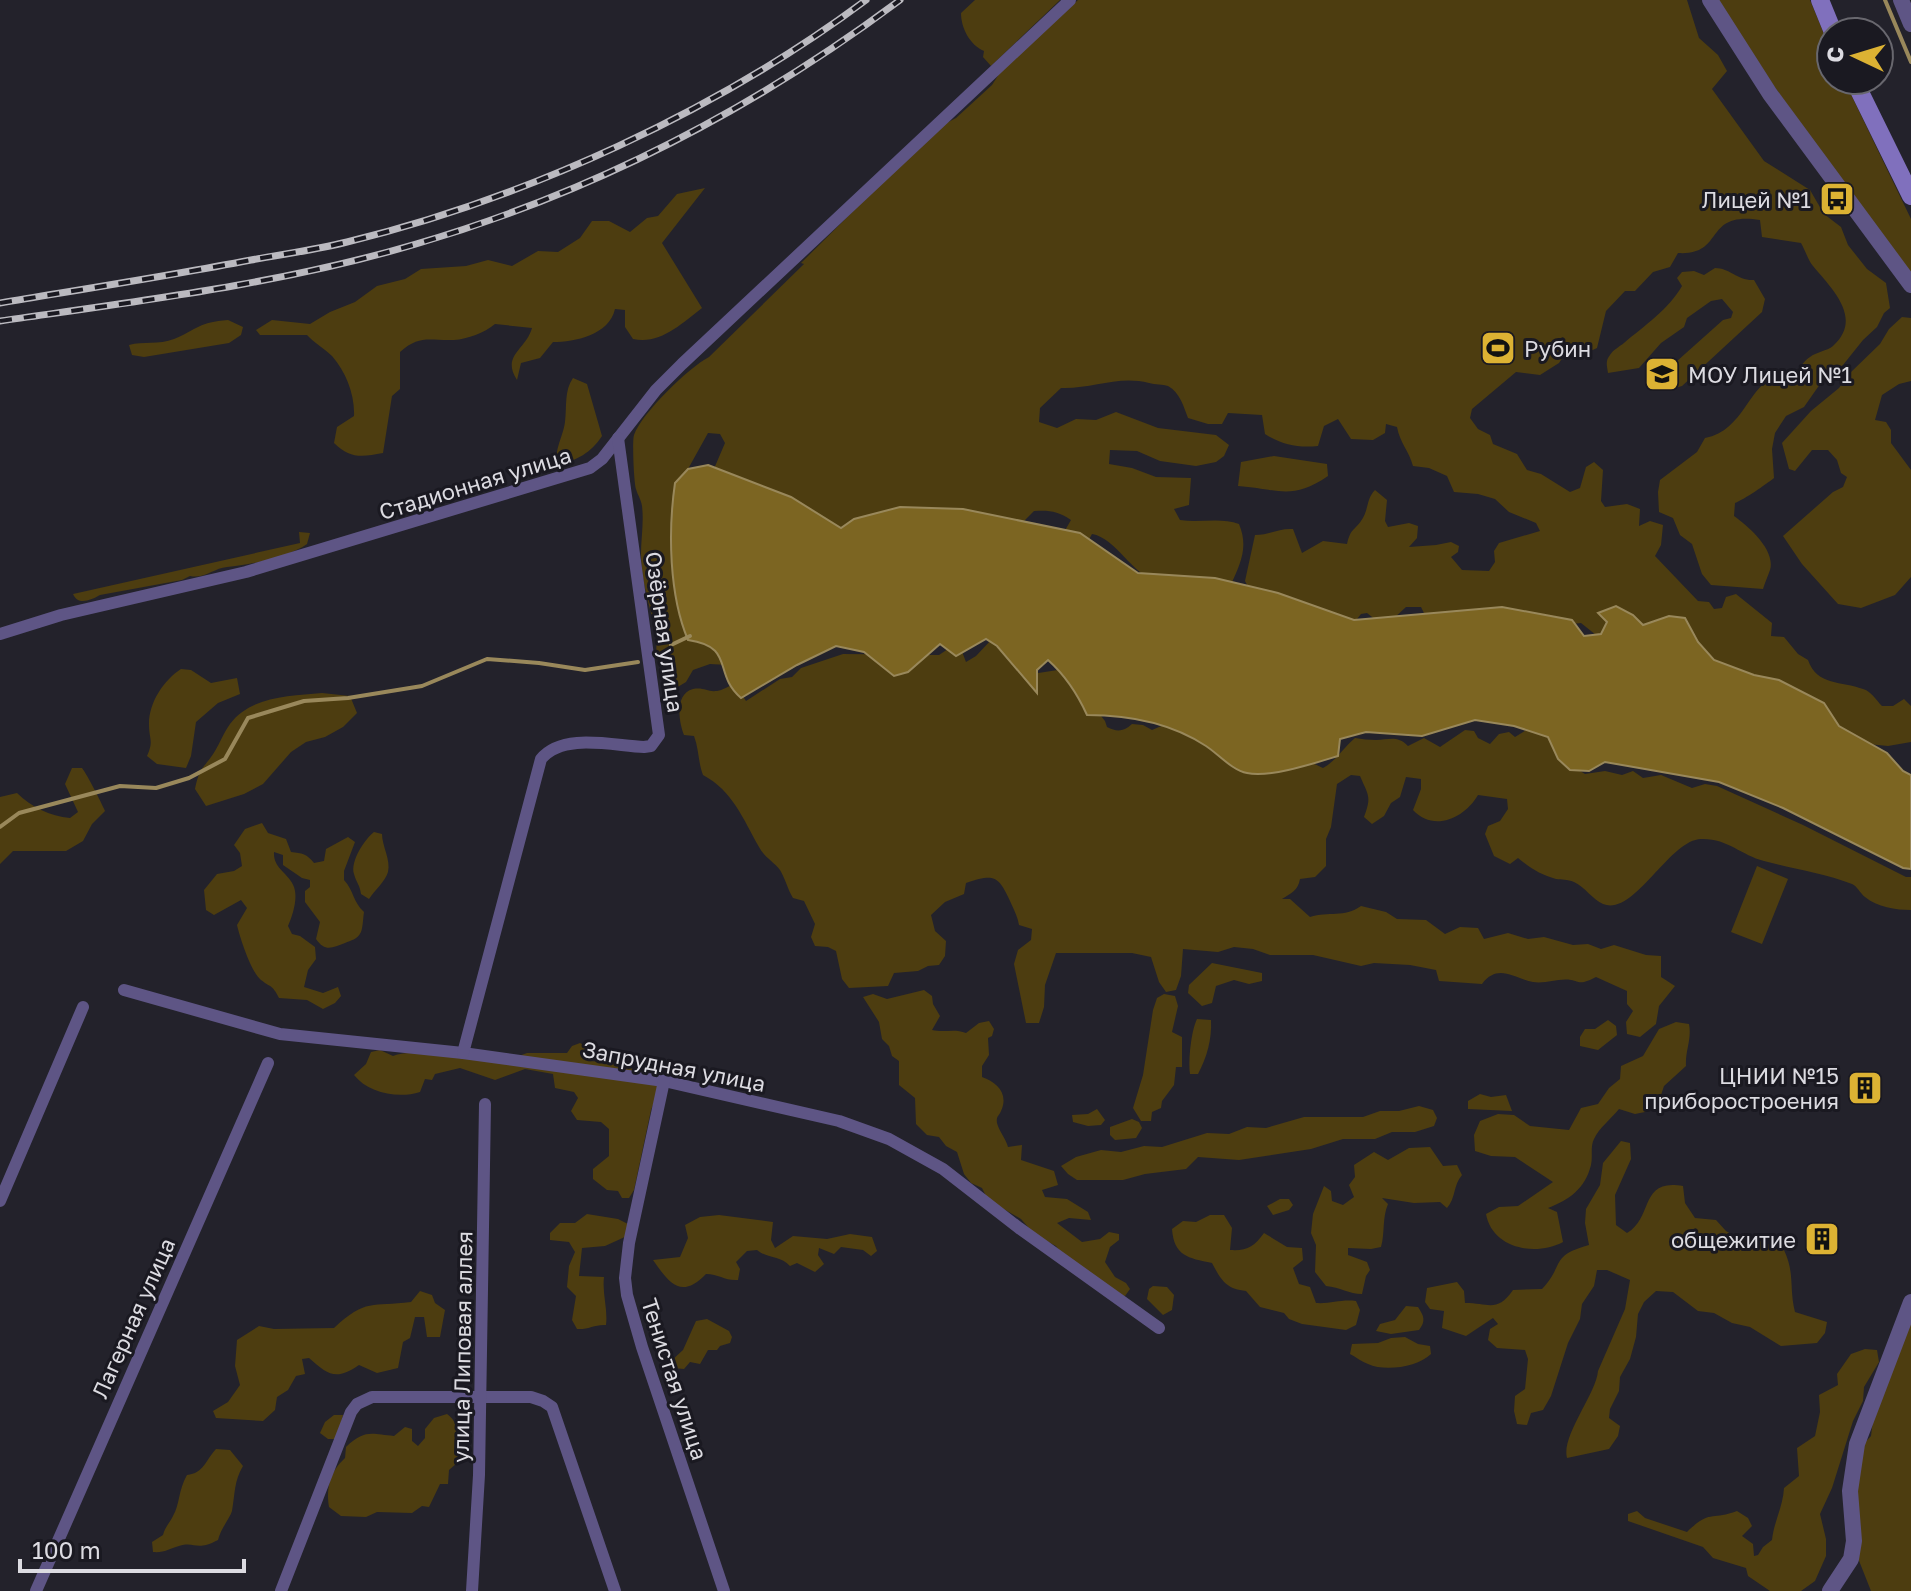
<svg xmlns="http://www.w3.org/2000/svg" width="1911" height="1591" font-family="'Golos Text',sans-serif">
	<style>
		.green { fill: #4d3d10 }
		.water { fill: #7c6522; stroke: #99885b; stroke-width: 2 }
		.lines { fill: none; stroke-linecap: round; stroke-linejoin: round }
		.stream { stroke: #99885b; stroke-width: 4 }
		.minor { stroke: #5e5585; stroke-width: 12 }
		.tertiary { stroke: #5e5585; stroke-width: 16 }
		.secondary { stroke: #8070bd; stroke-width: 18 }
		.rail-casing { stroke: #bbbac0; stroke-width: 7 }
		.rail { stroke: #1a1921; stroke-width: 4; stroke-dasharray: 12; stroke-linecap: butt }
		.labels { text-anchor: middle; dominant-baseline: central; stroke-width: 6; stroke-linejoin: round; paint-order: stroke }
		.poi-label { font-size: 22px; fill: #dcdbe1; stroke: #1a1921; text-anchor: end }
		.street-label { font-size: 22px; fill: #dcdbe1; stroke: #1a1921 }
	</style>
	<rect width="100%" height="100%" fill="#23222b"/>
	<g class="green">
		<path d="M 975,0 L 1060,0 L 991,66 L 983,57 L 984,51 C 970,45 961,28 961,13 Z"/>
		<path d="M 1078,0 L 1687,0 L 1699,38 L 1718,55 L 1727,71 L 1712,89 L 1764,161 L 1810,190 L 1824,214 L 1841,227 L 1848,245 L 1867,269 L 1886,283 L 1890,308 L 1884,313 L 1877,327 L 1863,340 L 1843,365 L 1825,377 L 1804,407 L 1786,416 L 1775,433 L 1772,449 L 1774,478 C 1765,485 1745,499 1735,503 L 1734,516 C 1748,526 1776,550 1770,570 C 1768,576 1765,582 1763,589 L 1711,585 L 1702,574 L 1692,544 L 1680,535 L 1673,518 L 1659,512 L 1658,492 L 1660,480 L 1697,452 L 1705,438 C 1751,429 1747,370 1797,371 C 1801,366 1805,360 1810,357 C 1816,352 1827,351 1833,346 C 1864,318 1831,288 1813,266 C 1808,260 1805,250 1801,243 L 1762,237 L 1760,220 C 1702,211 1726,256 1678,253 L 1670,267 L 1653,272 L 1635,291 L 1625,291 L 1606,311 L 1597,348 L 1582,355 L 1565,354 L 1559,363 L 1540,375 L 1516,372 L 1472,409 L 1470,418 L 1478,429 L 1490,435 L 1493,444 L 1517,454 L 1527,470 L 1541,474 L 1570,492 L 1580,488 L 1586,467 L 1594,462 L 1603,470 L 1601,501 L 1605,507 L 1627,504 L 1640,509 L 1639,526 L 1650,521 L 1663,525 L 1661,545 L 1655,556 L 1698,601 L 1709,602 L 1714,609 L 1722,608 L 1726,597 L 1736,594 L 1772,623 L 1771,636 L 1784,637 L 1798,654 L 1808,660 C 1817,686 1842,681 1863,689 C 1871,691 1876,700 1882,706 L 1893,706 L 1904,699 L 1911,706 L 1911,742 L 1888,746 L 1858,743 L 1601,639 L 1581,623 L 1563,625 L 1426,617 L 1421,607 L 1406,607 L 1393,619 L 1377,621 L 1367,613 L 1361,614 L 1353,624 L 1252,594 L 1245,581 L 1255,535 C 1270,535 1279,528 1293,529 L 1302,553 L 1323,541 L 1347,544 C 1351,528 1353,532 1361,521 C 1369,510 1366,499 1375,490 L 1387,500 L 1385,521 L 1388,527 L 1409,523 L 1418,526 L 1417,538 L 1409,547 L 1436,545 L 1451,542 L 1459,546 L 1458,552 L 1451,557 L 1462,570 L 1489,571 L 1495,562 L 1494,551 L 1499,543 L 1540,531 L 1536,523 L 1509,512 L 1495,499 L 1478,494 L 1454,492 L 1447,476 L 1429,468 L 1413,466 C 1409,451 1400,443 1397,427 L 1386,424 L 1385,433 L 1373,440 L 1351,439 L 1338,419 L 1324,426 L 1318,446 C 1298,448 1282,445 1265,434 L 1262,415 L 1228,413 L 1222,424 L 1208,424 L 1188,418 C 1184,408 1180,392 1168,386 C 1163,384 1155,385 1149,383 C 1118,375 1093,389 1061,388 L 1040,408 L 1039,422 L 1057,428 L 1076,419 L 1096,420 L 1116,412 L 1158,428 L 1216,435 L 1229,445 L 1224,456 L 1216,462 L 1196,466 L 1160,461 L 1137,451 L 1110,450 L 1109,464 L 1132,468 L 1156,477 L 1191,478 L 1189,505 L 1174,509 L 1180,520 C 1200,523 1221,517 1239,524 C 1249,548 1240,564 1230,587 C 1211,586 1175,587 1158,582 C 1131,574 1116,538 1092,534 L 1085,547 L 1060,539 L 1071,520 C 1058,511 1049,510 1034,511 L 1019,526 L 858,536 L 713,471 L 725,443 L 720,434 L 708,433 L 688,469 L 684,494 L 728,665 L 710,664 L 693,670 L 686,682 L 676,688 C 669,679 659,668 657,657 C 655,649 658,640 656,632 C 650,608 641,580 641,555 C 641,538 644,522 642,506 C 641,499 638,496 636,489 C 634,483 632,442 634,435 C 642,413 688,368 709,357 L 804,264 L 801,263 L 937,128 L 956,118 L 992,85 L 1001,71 Z"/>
		<polygon points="1716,0 1810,0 1831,51 1831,80 1844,80 1911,219 1911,277 1776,89"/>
		<path d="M 705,188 L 662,243 L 702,308 C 681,324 660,345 633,339 L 625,327 L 625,310 L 615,309 C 609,335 575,342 553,342 L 540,358 L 521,363 L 517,380 C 501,355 526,350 532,328 L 495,324 C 484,333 468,339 454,340 C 430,341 420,334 400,352 L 400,389 L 392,396 L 383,453 C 362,457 350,459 334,443 L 337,427 L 354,416 C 355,395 346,372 332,356 C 324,348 314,343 307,335 L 260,335 L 256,330 L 272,320 L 310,324 L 330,312 L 355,302 L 377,286 L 405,279 L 421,269 L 466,266 L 488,260 L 512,266 L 538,251 L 558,252 L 580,238 L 592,221 L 609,221 L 630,232 L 647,218 L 658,216 L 677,194 Z"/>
		<path d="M 1715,268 C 1730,268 1738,281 1754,280 L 1765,299 L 1762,312 L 1682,386 L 1675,388 L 1666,386 L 1667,370 L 1723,320 L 1731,318 L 1733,312 L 1722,299 L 1711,301 L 1687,318 L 1684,327 L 1661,343 L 1639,368 L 1608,373 C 1607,366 1605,361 1610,355 C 1613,350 1619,347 1624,343 C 1644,326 1669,309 1682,286 L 1677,278 L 1682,272 L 1694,271 L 1704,275 Z"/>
		<polygon points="1902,317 1911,318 1911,381 1899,384 1882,395 1875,420 1886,422 1891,430 1891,443 1911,470 1911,577 1895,595 1861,608 1838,604 1802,564 1783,536 1833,492 1843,487 1847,477 1841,473 1837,460 1828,450 1812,450 1795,471 1789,469 1782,443 1811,411 1839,388 1850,373 1880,344 1889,329"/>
		<path d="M 228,320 L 243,327 L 241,335 L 229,343 L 144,357 L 132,355 L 129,345 C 143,341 159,345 174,339 C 198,329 199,322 228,320 Z"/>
		<path d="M 573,378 L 587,384 L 602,436 C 591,453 577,460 557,466 C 554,449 563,437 565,422 C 567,406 564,391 573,378 Z"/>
		<path d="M 1274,456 L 1327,464 L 1328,476 C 1291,501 1279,489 1238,486 L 1241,462 Z"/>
		<path d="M 299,532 L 310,533 L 307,544 C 289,557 250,565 227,567 C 214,568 205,579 190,576 L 182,580 L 100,595 C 91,600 78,606 73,594 L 300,543 Z"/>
		<path d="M 992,639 L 1032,674 L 1064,669 L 1105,721 L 1107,727 C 1117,732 1123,732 1132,724 L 1143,725 L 1152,730 L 1166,724 L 1306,760 L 1323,768 C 1337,760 1343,748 1355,738 C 1362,739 1369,740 1376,740 C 1389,740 1397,735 1408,746 L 1424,738 L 1440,747 L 1465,730 L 1474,731 L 1478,738 L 1490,744 L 1499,734 L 1509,732 L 1515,737 L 1528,729 L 1556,737 L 1572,766 L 1585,774 L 1605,771 L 1622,775 L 1633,771 L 1643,778 L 1661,775 L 1692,788 L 1705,784 L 1717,786 L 1803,825 L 1906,877 L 1911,877 L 1911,910 C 1896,910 1877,907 1865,897 C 1860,893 1857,886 1852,884 C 1823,873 1793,869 1764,861 C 1741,855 1727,838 1701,839 C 1669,840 1634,917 1603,904 C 1593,900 1585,887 1574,882 C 1567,879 1562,880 1556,879 C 1541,875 1530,868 1518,858 L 1510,864 L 1494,856 L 1485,834 L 1488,826 L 1500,821 L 1508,809 L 1507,799 L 1478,795 C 1464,819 1433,832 1413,810 L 1421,789 L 1421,779 L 1406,777 L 1400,797 L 1391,803 L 1384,816 L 1372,824 L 1364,817 C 1372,796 1368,795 1360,776 L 1351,775 L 1337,784 L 1331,827 L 1326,839 L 1326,866 L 1315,877 L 1300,879 C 1298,891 1291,893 1282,899 L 1290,899 L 1310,917 C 1329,911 1344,918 1361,906 L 1386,912 L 1397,919 L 1426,920 L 1445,934 L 1460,927 L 1478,928 L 1484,939 L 1508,933 L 1528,939 L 1544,937 L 1573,945 L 1588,944 L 1601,949 L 1614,945 L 1646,955 L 1661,956 L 1661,977 L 1675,986 L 1659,1006 L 1656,1024 L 1640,1037 L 1627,1034 L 1626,1022 L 1633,1011 L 1627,1004 L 1627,991 L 1596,977 C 1592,979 1588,981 1584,982 C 1578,983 1577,981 1571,980 C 1558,978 1546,984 1533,982 C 1513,978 1498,963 1482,984 L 1439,981 L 1436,970 L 1410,965 L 1374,963 L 1361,966 L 1313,955 L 1270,955 L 1253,949 L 1234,947 L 1218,952 L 1183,949 L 1181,976 L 1176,990 L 1166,992 L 1159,982 L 1151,957 L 1132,953 L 1056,953 L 1045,985 L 1044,1007 L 1039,1023 L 1026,1023 L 1014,964 L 1018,950 L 1031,940 L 1032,929 L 1019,925 C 1017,915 1014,910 1010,901 C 998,875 994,874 966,883 L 964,894 L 945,902 L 931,915 L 935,931 L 946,941 L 945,956 L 939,965 L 928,966 L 918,971 L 894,973 L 888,986 L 849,988 L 842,979 L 836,951 L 828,947 L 815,946 L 811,937 L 815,924 L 804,901 L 793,898 C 788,890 785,878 780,870 C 774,862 764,857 759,847 C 743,819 733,791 703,775 C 698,762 699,749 694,736 L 684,735 C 679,723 674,694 693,689 C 708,686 710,698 731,685 L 736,686 L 746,701 L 780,679 L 792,677 L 801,668 L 843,654 L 939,655 L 951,647 L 961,649 L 966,662 L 976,656 Z"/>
		<path d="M 181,669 L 191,670 L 211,683 L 237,678 L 240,694 L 218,703 L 196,722 L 191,756 L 186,768 L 157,764 L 147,756 C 154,740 149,740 149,724 C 149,702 164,680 181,669 Z"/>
		<path d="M 322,693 L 350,696 L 357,713 L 343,727 L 325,737 L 306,742 L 291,752 L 263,784 L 244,794 L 206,806 L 195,789 C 200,765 204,769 215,751 C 220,743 224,732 230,724 C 251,696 290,696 322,693 Z"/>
		<path d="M 72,768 L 82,768 C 88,776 101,802 105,811 L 92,824 L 83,841 L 66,851 L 13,851 L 0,864 L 0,797 L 17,793 C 31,807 50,816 70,818 L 78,812 L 65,784 Z"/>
		<path d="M 262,823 L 268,833 L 286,839 L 291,852 C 302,853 307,854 314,863 L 324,861 L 326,849 L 348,837 L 355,842 L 344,871 L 344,880 C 354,891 353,902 364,912 C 363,918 363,927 361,932 C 357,940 351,940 345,943 C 332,948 325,952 316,939 L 320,922 L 305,902 L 305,891 L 310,887 L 310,880 L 302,878 L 283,865 L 283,855 L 274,852 C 273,869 289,873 294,887 C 298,898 293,915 288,926 L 292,934 L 300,936 L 315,947 L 316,959 L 308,970 L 304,987 L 323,993 L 338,987 L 341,996 L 335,1003 L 323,1009 L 307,1000 L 279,998 C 272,984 271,988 261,980 C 251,972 240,938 237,925 L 247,908 L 241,900 L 214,915 L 206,910 L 204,890 L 217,874 L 234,871 L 242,866 L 240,853 L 234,845 L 245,829 Z"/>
		<path d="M 374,832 L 382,834 C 382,846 391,860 388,872 C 385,882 374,891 369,899 L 361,894 C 360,885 356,882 354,874 C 350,861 365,839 374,832 Z"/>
		<polygon points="1757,866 1788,879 1762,944 1731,932"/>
		<polygon points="1212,963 1262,973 1262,981 1249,984 1234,980 1216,986 1212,1003 1202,1006 1188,993 1189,985"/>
		<path d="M 924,990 L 932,996 L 933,1004 L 940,1016 L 932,1030 C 945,1033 954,1028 966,1033 L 979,1023 L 989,1021 L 994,1029 L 992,1036 L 988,1038 L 989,1055 L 982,1066 L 982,1077 C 997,1082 1009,1094 1001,1111 C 999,1116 996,1116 997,1123 C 999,1131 1006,1139 1008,1147 L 1022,1145 L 1021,1160 L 1054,1171 L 1058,1185 L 1042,1190 L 1045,1197 L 1067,1199 L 1088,1212 L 1091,1220 L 1069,1218 L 1057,1223 L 1082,1242 L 1100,1239 L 1109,1232 L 1119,1234 L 1119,1240 L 1110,1247 L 1105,1262 L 1115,1277 L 1126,1283 L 1130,1289 L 1125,1296 L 1119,1295 L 1064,1257 L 1056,1246 L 1035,1235 L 1021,1219 L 988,1200 L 982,1188 L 971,1183 L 964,1174 L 957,1152 L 946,1146 L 939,1137 L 927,1135 L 916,1124 L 915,1098 L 899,1085 L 899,1061 L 892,1056 L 889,1046 L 882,1039 L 879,1022 L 863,997 L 873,994 L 887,999 Z"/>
		<polygon points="1164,994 1175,996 1178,1006 1172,1032 1182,1037 1182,1067 1176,1067 1174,1085 1162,1101 1161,1108 1152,1112 1151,1121 1141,1121 1133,1108 1143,1075 1153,1010 1157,998"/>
		<path d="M 1197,1019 L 1211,1020 C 1212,1039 1207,1057 1198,1074 L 1190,1074 C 1188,1061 1191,1031 1197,1019 Z"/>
		<polygon points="1608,1020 1616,1026 1617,1035 1598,1050 1580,1046 1580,1037 1585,1029 1595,1029"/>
		<path d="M 1676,1022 L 1689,1024 C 1692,1039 1685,1051 1686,1066 L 1664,1086 L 1660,1098 L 1652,1100 L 1650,1111 L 1635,1114 L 1619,1109 C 1611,1119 1599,1128 1594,1139 C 1590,1147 1593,1156 1591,1165 C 1585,1189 1569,1200 1548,1208 L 1557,1212 L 1563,1242 C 1535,1257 1492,1248 1486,1214 L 1499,1207 L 1518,1206 L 1553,1182 L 1515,1157 L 1491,1156 L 1475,1151 L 1474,1135 L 1480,1121 L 1498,1114 L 1514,1115 L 1530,1126 L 1569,1130 L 1581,1108 L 1598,1104 L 1609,1088 L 1620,1079 L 1621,1066 L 1643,1056 L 1659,1029 Z"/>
		<path d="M 580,1043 L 589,1048 L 588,1061 L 622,1063 L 635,1070 L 660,1070 L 663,1080 L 651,1110 L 634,1190 L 629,1198 L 622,1198 L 618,1191 L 607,1190 L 593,1179 L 593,1169 L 609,1156 L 609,1129 L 601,1122 L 577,1120 L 571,1111 L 578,1098 L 574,1092 L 555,1088 L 553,1074 L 525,1069 L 495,1080 L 460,1068 L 435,1074 L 432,1080 L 425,1079 L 420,1092 C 398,1099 368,1093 354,1075 L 366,1064 L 371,1052 L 380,1050 L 393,1056 C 414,1048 421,1059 439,1052 L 508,1060 L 527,1053 L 567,1053 L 572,1046 Z"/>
		<polygon points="1480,1094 1491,1097 1506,1095 1512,1111 1468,1109 1468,1101"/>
		<polygon points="1419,1106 1433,1110 1437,1118 1434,1126 1415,1132 1392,1132 1375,1139 1343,1139 1311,1149 1239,1160 1198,1157 1186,1169 1145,1174 1123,1180 1077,1180 1068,1174 1061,1166 1076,1157 1101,1150 1121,1152 1144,1146 1162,1147 1207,1133 1229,1134 1247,1127 1266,1128 1304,1117 1363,1117 1380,1111 1399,1111"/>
		<polygon points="1097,1109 1105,1120 1101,1125 1088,1126 1073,1122 1072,1115 1088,1114"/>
		<polygon points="1132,1119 1139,1122 1142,1128 1136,1138 1115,1140 1110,1135 1110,1127"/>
		<path d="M 1621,1141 L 1630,1143 L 1631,1159 L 1615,1195 L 1616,1225 L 1627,1233 C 1654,1217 1639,1178 1683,1186 L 1685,1203 L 1695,1218 L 1716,1220 L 1726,1231 L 1741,1240 L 1754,1239 L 1784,1250 C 1795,1273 1789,1288 1795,1312 L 1827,1322 L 1825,1333 L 1817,1343 L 1781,1346 L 1750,1327 L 1732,1323 L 1714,1313 L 1698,1311 L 1673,1292 L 1656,1291 L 1644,1302 L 1638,1314 L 1636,1337 L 1630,1359 L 1620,1377 L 1619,1391 L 1610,1409 L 1609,1418 L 1620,1426 L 1618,1436 L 1609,1449 L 1567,1458 C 1561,1436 1596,1394 1598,1371 L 1625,1309 L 1630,1280 L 1607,1270 L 1597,1270 L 1594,1286 L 1582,1304 L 1580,1319 L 1568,1343 L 1551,1396 L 1543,1410 L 1531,1413 L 1527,1425 L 1517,1424 L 1514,1411 L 1515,1396 L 1525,1389 L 1528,1359 L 1525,1350 L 1497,1348 L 1488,1340 L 1490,1329 L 1498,1324 L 1493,1318 L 1466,1336 L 1442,1328 L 1444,1311 L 1430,1309 L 1425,1302 L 1427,1288 L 1457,1282 L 1464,1291 L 1465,1303 C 1489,1303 1497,1313 1513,1290 L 1542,1289 C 1565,1265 1549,1256 1589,1245 L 1585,1223 L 1586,1209 L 1600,1185 L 1603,1163 Z"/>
		<path d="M 1430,1147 L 1443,1166 L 1457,1165 L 1462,1175 C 1453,1185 1456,1198 1447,1208 L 1440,1202 L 1414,1203 L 1382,1198 L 1388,1204 C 1382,1218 1385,1233 1381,1247 L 1371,1249 L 1348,1248 L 1348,1255 L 1367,1262 L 1370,1270 L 1366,1276 L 1362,1294 C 1349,1294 1340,1287 1326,1286 L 1315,1272 L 1316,1245 L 1311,1233 L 1313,1214 L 1324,1186 L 1331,1191 L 1332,1201 L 1343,1205 L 1354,1197 L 1349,1185 L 1355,1177 L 1354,1165 L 1374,1152 L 1388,1160 L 1409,1148 Z"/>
		<polygon points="1280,1199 1289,1199 1293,1205 1289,1210 1273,1215 1267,1206"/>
		<path d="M 587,1214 L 618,1219 L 628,1224 L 627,1236 L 605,1246 L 582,1248 L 579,1276 L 604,1277 C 602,1294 608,1309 606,1325 C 595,1324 588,1330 577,1329 L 572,1320 L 576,1296 L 567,1287 L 569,1266 L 575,1252 L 569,1242 L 550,1240 L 550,1233 L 560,1223 L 575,1223 Z"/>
		<path d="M 719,1215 L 773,1222 L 771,1240 L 775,1248 L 793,1236 L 827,1239 L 850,1234 L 872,1237 L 877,1251 L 871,1256 L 863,1250 L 841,1247 L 834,1254 L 819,1248 L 818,1255 L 824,1264 L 815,1272 L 797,1263 L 790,1266 C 780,1255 768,1259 757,1250 L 747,1251 L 736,1262 L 740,1269 L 738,1280 C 725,1281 719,1274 706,1274 C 681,1300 669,1283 653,1260 L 680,1257 L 688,1238 L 685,1225 L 700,1217 Z"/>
		<path d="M 1210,1215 L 1224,1215 L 1232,1228 L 1230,1250 C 1247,1251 1254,1247 1264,1233 L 1287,1247 L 1302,1248 L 1303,1260 L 1293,1268 L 1299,1284 L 1310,1287 L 1316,1303 C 1331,1304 1341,1299 1356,1301 L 1360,1310 L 1356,1325 L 1346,1330 L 1302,1324 L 1289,1319 L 1284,1313 L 1260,1307 L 1246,1291 C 1226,1289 1221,1280 1212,1263 C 1188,1258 1174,1256 1172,1229 L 1183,1221 L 1196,1222 Z"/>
		<polygon points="1153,1286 1167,1287 1174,1295 1172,1310 1163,1315 1147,1299 1149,1289"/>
		<path d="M 420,1291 L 432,1295 L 435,1303 L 445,1310 L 440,1337 L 427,1337 L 424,1317 L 415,1317 L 410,1338 L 403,1342 L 398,1368 L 377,1373 L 359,1365 C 336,1381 328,1375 309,1358 L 302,1359 L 305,1374 L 296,1376 L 288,1390 L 277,1397 L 275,1410 L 263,1421 L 216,1418 L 213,1411 L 228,1402 L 240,1385 L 235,1366 L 237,1340 L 259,1326 L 274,1329 L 334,1328 C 366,1298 372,1307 411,1302 Z"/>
		<path d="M 1406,1306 L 1418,1307 C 1424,1316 1426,1321 1419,1330 L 1391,1334 L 1376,1331 L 1380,1324 L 1395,1320 Z"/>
		<polygon points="1911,1318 1911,1591 1871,1591 1852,1543 1858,1450 1871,1436 1873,1420"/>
		<polygon points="707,1319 729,1331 732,1337 730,1343 720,1346 717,1350 708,1350 700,1364 690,1362 684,1369 673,1368 670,1362 683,1350 696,1321"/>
		<path d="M 1405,1337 L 1418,1344 L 1430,1346 L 1431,1354 C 1418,1367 1385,1372 1368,1364 C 1362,1362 1356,1357 1350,1354 L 1352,1344 L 1378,1343 L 1391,1338 Z"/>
		<path d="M 1865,1349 L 1877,1350 L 1879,1362 L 1864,1387 L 1863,1401 L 1853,1421 L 1832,1488 L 1820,1514 L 1826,1539 L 1826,1556 L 1815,1581 L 1801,1591 L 1770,1591 L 1748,1576 L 1746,1568 L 1713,1558 L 1703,1547 L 1628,1521 L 1628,1514 L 1637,1511 L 1645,1518 L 1687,1532 C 1710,1509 1711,1521 1737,1511 L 1748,1518 L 1752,1526 L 1742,1536 L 1753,1544 L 1754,1556 L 1758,1555 L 1763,1547 L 1772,1540 C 1774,1521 1783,1507 1784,1488 L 1799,1476 L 1797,1448 L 1815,1436 L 1820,1412 L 1819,1395 L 1838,1385 L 1837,1374 L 1851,1354 Z"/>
		<path d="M 447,1414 C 460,1423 453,1432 460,1443 L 457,1463 L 449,1470 L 448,1484 L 440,1484 L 429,1507 L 422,1506 L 412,1513 L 377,1512 L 366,1517 L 341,1516 L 329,1507 C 326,1487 330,1472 345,1458 L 346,1447 C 365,1429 371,1434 394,1436 L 405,1427 L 412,1429 L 412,1441 L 418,1446 L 425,1438 L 425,1429 L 434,1418 Z"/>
		<polygon points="334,1415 343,1415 337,1439 328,1439 320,1433 325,1422"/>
		<path d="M 216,1449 L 230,1450 L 243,1466 C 234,1481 235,1494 232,1511 C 230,1518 221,1528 218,1540 C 195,1552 196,1541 179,1546 C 169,1549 164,1553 153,1552 L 152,1542 L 163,1535 C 165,1527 169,1524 173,1516 C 180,1504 178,1491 187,1475 C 204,1473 205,1461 216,1449 Z"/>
	</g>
	<path class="water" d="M 708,465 L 791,497 L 841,528 L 854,519 L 900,507 L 963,509 L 1080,533 L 1138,573 L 1215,578 L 1278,593 L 1354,620 L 1502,607 L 1572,620 L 1584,636 L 1601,634 L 1607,622 L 1598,613 L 1616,606 L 1633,615 L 1643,625 L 1669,616 L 1685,618 L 1698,642 L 1714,660 L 1754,675 L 1779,680 L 1824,703 L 1839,726 L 1887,753 L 1903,771 L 1911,775 L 1911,869 L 1903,868 L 1783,808 L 1719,782 L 1605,762 L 1589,771 L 1570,770 L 1558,759 L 1548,737 L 1514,726 L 1475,720 L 1422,736 L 1366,732 L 1340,739 L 1338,756 C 1315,763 1270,778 1247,773 C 1233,771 1217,753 1206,746 C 1171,723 1127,715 1087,715 C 1077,693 1066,676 1048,660 L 1037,670 L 1037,693 L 997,646 L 986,639 L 956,656 L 940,644 L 908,672 L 894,676 L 864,652 L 836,646 L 797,665 L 741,698 C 712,673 736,647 688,640 C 669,595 668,531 675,483 L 688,469 Z"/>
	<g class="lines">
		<g class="stream">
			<polyline points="1885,0 1911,62"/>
			<polyline points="671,645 690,636"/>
			<polyline points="0,827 19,813 120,786 156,788 189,778 225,759 248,718 304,701 348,698 422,686 487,659 539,663 585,670 638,662"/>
		</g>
		<g class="minor">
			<polyline points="0,634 61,615 246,572 590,468 602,459 656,390 682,364 1070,0"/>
			<polyline points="124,990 280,1034 463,1053 664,1081 839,1121 889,1139 943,1169 1019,1228 1159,1328"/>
			<path d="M 463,1053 L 541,759 C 563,732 614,746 644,747 L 651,746 L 659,735 L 618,438"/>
			<polyline points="664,1081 629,1243 625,1278 627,1295 642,1347 724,1591"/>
			<polyline points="0,1201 83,1007"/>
			<polyline points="36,1591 268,1063"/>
			<polyline points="281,1591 351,1412 357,1404 372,1397 531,1397 543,1401 552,1407 615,1591"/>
			<polyline points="472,1591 479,1475 485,1104"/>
		</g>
		<g class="tertiary">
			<polyline points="1710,0 1770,94 1911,285"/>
			<polyline points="1901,0 1911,24"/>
			<polyline points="1830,1591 1851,1559 1854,1541 1850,1491 1857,1444 1911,1302"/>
		</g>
		<g class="secondary">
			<polyline points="1820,0 1833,32"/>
			<polyline points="1854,80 1911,196"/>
		</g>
		<g class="rail-casing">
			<g id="rail">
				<path d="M 0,303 C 84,289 168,276 251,260 C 283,254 315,250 347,242 C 527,198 717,111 866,0"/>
				<path d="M 0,321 C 140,301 281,284 416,244 C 591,193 754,109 900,0"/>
			</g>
		</g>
		<use href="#rail" class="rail"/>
	</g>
	<defs>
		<g id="bus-square" transform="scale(1.8)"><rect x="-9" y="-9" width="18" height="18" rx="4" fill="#dcb233" stroke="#1a1921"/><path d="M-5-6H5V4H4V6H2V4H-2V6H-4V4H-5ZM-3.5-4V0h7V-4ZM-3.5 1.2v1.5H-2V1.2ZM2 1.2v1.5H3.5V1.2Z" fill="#111"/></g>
		<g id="stadium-square" transform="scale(1.8)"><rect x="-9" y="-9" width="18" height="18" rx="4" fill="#dcb233" stroke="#1a1921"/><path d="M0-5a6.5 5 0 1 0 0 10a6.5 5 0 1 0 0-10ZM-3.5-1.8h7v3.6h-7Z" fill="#111"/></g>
		<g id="school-square" transform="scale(1.8)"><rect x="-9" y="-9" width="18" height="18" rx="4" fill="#dcb233" stroke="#1a1921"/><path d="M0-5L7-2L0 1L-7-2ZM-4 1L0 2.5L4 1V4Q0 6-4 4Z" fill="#111"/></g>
		<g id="building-square" transform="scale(1.8)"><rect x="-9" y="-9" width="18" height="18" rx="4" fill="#dcb233" stroke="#1a1921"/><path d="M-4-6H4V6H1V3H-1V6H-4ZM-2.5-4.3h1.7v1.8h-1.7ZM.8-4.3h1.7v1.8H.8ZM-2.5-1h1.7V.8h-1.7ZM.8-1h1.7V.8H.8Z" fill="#111"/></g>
	</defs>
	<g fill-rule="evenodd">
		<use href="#bus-square" x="1837" y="199"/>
		<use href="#stadium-square" x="1498" y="348"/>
		<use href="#school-square" x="1662" y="374"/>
		<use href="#building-square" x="1865" y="1088"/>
		<use href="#building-square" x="1822" y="1239"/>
	</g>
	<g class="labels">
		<g class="poi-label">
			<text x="1811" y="199">Лицей №1</text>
			<text x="1524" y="348" text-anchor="start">Рубин</text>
			<text x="1688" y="374" text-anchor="start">МОУ Лицей №1</text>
			<text x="1839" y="1075">ЦНИИ №15<tspan x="1839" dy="25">приборостроения</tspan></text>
			<text x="1796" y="1239">общежитие</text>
		</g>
		<g class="street-label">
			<text transform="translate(475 483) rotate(-17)">Стадионная улица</text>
			<text transform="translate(665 632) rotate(82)">Озёрная улица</text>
			<text transform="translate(674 1066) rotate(11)">Запрудная улица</text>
			<text transform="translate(133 1318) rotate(-66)">Лагерная улица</text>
			<text transform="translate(462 1347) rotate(-89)">улица Липовая аллея</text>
			<text transform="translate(675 1379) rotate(72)">Тенистая улица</text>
		</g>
	</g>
	<g transform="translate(1855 56) rotate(274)"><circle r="38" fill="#1a1921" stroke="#68676e" stroke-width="2"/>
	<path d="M0-6L14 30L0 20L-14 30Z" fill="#dcb233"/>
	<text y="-12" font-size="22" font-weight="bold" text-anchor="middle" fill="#dcdbe1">С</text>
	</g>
	<path d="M20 1559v12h224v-12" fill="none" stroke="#dcdbe1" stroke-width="4"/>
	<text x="32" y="1559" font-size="24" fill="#dcdbe1" stroke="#1a1921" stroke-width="6" paint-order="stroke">100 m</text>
</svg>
